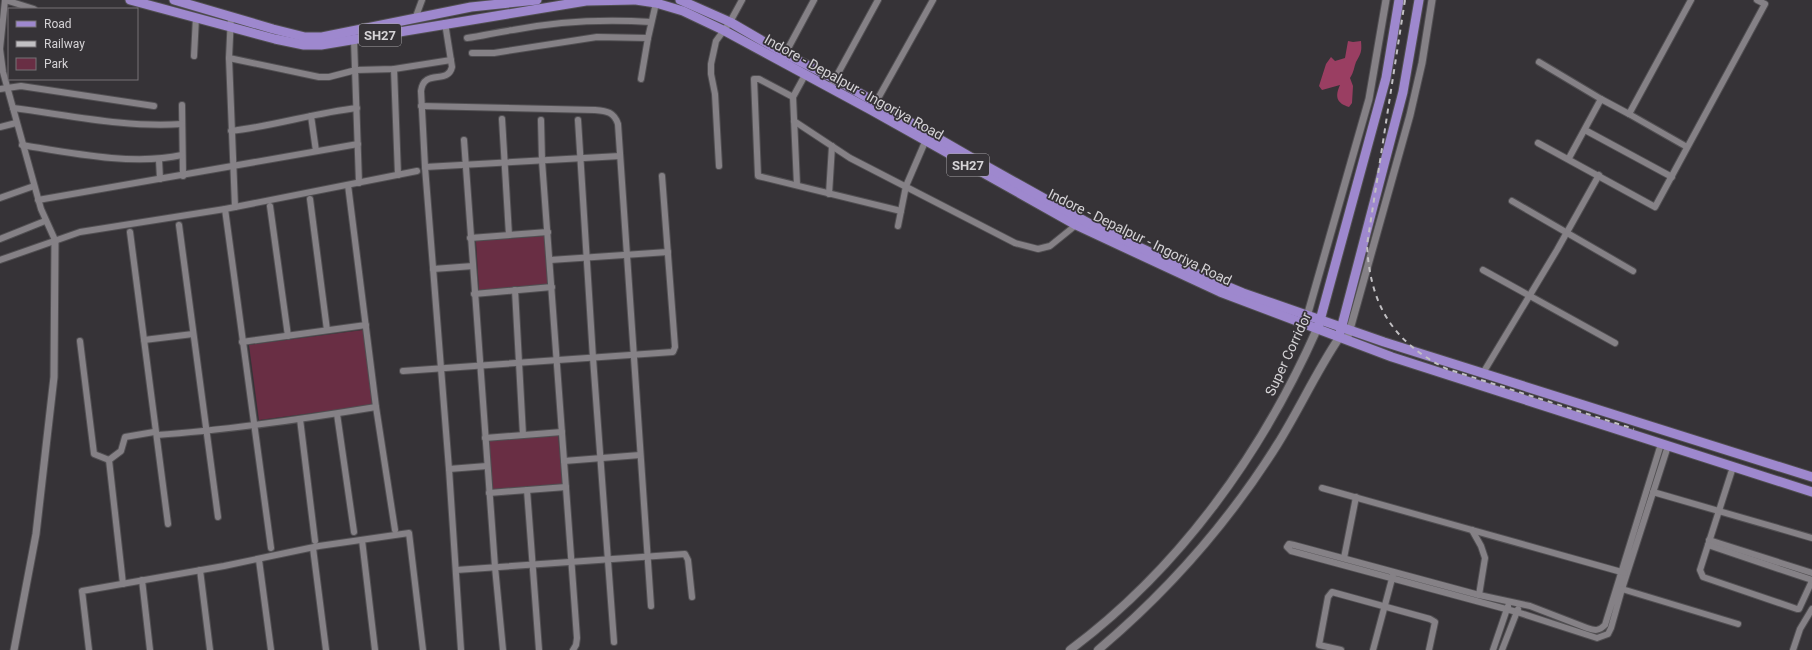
<svg xmlns="http://www.w3.org/2000/svg" width="1812" height="650" font-family="Roboto,sans-serif">
	<style>
		.green { fill: #692e44 }
		.forest { fill: #9a3e62 }
		.lines { fill: none; stroke-linecap: round; stroke-linejoin: round }
		.minor-casing { stroke: #514f52; stroke-width: 8 }
		.tertiary-casing { stroke: #514f52; stroke-width: 9 }
		.secondary-casing { stroke: #514f52; stroke-width: 10 }
		.primary-casing { stroke: #514f52; stroke-width: 11 }
		.minor { stroke: #858186; stroke-width: 6 }
		.tertiary { stroke: #858186; stroke-width: 7 }
		.secondary { stroke: #858186; stroke-width: 8 }
		.primary { stroke: #9e88ce; stroke-width: 9 }
		.rail { stroke: #c2c0c3; stroke-width: 2; stroke-dasharray: 5 5; stroke-linecap: butt }
		.labels { text-anchor: middle; dominant-baseline: central; stroke-width: 3.5; stroke-linejoin: round; paint-order: stroke }
		.shield { fill: #363337; stroke: #a5a3a6; stroke-width: 1 }
		.shield-label { font-size: 13px; font-weight: bold; fill: #d5d3d6 }
		.street-label { font-size: 14px; fill: #d5d3d6; stroke: #363337 }
	</style>
	<rect width="100%" height="100%" fill="#363337"/>
	<g class="green">
		<polygon points="545,236 548,285 479,290 476,241"/>
		<polygon points="363,330 373,405 259,420 249,345"/>
		<polygon points="558,435 563,484 493,490 489,441"/>
	</g>
	<path class="forest" d="M 1348,41 L 1353,42 L 1361,41 C 1362,52 1361,53 1356,62 C 1354,67 1354,72 1350,78 L 1353,86 L 1352,103 L 1349,107 C 1336,103 1335,96 1340,85 L 1322,90 L 1319,86 L 1326,64 L 1331,57 L 1335,61 L 1345,58 Z"/>
	<g class="lines">
		<g class="minor-casing">
			<g id="minor">
				<polyline points="5,0 0,49 3,72 41,209 55,240"/>
				<polyline points="5,0 34,9"/>
				<polyline points="231,16 229,58 235,207"/>
				<polyline points="415,19 422,0"/>
				<path d="M 445,23 L 452,67 C 448,85 424,68 421,91 L 425,167 L 449,469 L 461,650"/>
				<path d="M 467,38 C 483,36 497,32 513,30 C 559,21 605,19 651,22"/>
				<polyline points="354,40 359,183"/>
				<polyline points="472,53 494,53 597,37 648,38"/>
				<polyline points="785,54 814,0"/>
				<polyline points="194,56 196,17"/>
				<polyline points="229,58 319,77 329,77 356,70 394,69 451,60"/>
				<polyline points="1539,62 1601,99"/>
				<polyline points="394,69 398,175"/>
				<polyline points="641,79 648,38 656,3"/>
				<polyline points="830,88 878,0"/>
				<polyline points="0,89 21,86 154,106"/>
				<polyline points="793,97 759,79 754,79 758,176 901,211"/>
				<polyline points="876,102 933,0"/>
				<polyline points="182,105 183,176"/>
				<path d="M 421,106 L 595,110 C 607,111 614,112 618,124 L 651,606"/>
				<path d="M 13,108 C 68,115 126,128 182,124"/>
				<polyline points="1629,114 1687,147"/>
				<polyline points="311,116 316,151"/>
				<polyline points="502,119 509,235"/>
				<polyline points="541,120 542,161 577,638 576,645 573,650"/>
				<polyline points="578,120 593,358 614,642"/>
				<polyline points="794,121 850,158 1015,243 1038,249 1050,246 1076,225"/>
				<polyline points="0,127 16,123"/>
				<polyline points="1585,130 1672,177"/>
				<path d="M 231,131 C 274,126 314,113 357,108"/>
				<polyline points="464,140 495,567 503,650"/>
				<polyline points="1538,143 1655,207 1765,4 1757,0"/>
				<path d="M 22,145 C 71,153 134,166 182,155"/>
				<polyline points="1569,158 1601,99 1629,114 1691,0"/>
				<polyline points="159,160 160,179"/>
				<polyline points="719,166 715,94 711,74 711,64 716,41 730,22 742,0"/>
				<polyline points="425,167 620,156"/>
				<polyline points="348,185 376,407 395,530"/>
				<polyline points="797,185 793,97 805,75"/>
				<polyline points="829,194 832,146"/>
				<polyline points="0,198 34,186"/>
				<polyline points="310,199 327,330"/>
				<polyline points="38,200 358,144"/>
				<polyline points="1512,201 1633,271"/>
				<polyline points="270,206 288,336"/>
				<polyline points="225,209 271,548"/>
				<polyline points="179,225 218,517"/>
				<polyline points="898,226 906,186 925,142"/>
				<polyline points="130,232 168,524"/>
				<polyline points="470,238 548,232"/>
				<polyline points="0,239 45,221"/>
				<polyline points="0,260 80,232 225,209 417,171"/>
				<polyline points="550,260 668,252"/>
				<polyline points="433,269 473,266"/>
				<polyline points="1483,270 1615,343"/>
				<polyline points="515,290 523,435"/>
				<polyline points="474,294 552,287"/>
				<polyline points="144,340 193,334"/>
				<polyline points="80,341 94,454 109,460"/>
				<polyline points="242,342 366,325"/>
				<polyline points="403,371 673,352 675,347 662,176"/>
				<polyline points="1483,373 1557,250 1599,175"/>
				<polyline points="337,414 354,532"/>
				<polyline points="300,419 315,541"/>
				<path d="M 157,435 C 231,430 303,419 376,407"/>
				<polyline points="485,438 562,432"/>
				<path d="M 1661,444 L 1605,625 C 1599,631 1595,631 1587,628 L 1530,606 L 1479,595 L 1294,545 L 1289,544 L 1287,547 L 1291,551 L 1517,612 L 1597,638 L 1608,634 L 1611,628 L 1622,589 L 1668,446"/>
				<polyline points="109,460 123,584"/>
				<polyline points="109,460 121,451 125,437 154,432"/>
				<polyline points="564,461 640,455"/>
				<polyline points="1733,467 1700,570 1703,577 1797,609 1799,609 1812,581"/>
				<polyline points="449,469 487,466"/>
				<polyline points="1322,488 1625,573"/>
				<polyline points="527,490 539,650"/>
				<polyline points="1653,492 1812,538"/>
				<polyline points="489,493 566,487"/>
				<polyline points="1472,530 1481,546 1485,558 1479,595"/>
				<polyline points="362,540 375,650"/>
				<polyline points="1709,540 1812,573"/>
				<polyline points="1708,545 1812,580"/>
				<polyline points="313,548 326,650"/>
				<polyline points="1344,558 1356,497"/>
				<polyline points="259,560 271,650"/>
				<polyline points="200,570 210,650"/>
				<polyline points="456,570 685,554 688,560 692,597"/>
				<polyline points="142,580 150,650"/>
				<polyline points="1622,589 1738,624"/>
				<polyline points="89,650 82,591 224,566 319,546 409,533 423,650"/>
				<polyline points="1341,650 1319,645 1328,597 1332,592 1430,619 1435,622 1429,650"/>
				<polyline points="1373,650 1393,575"/>
				<polyline points="1493,650 1508,606"/>
				<polyline points="1502,650 1518,609"/>
				<polyline points="1793,650 1800,629 1812,609"/>
			</g>
		</g>
		<g class="tertiary-casing">
			<g id="tertiary">
				<polyline points="1306,320 1369,99 1386,0"/>
				<polyline points="1347,340 1410,115 1422,63 1432,0"/>
				<polyline points="14,650 36,534 54,377 55,240"/>
			</g>
		</g>
		<g class="secondary-casing">
			<g id="secondary">
				<path d="M 1070,650 C 1180,568 1262,453 1317,329"/>
				<path d="M 1098,650 C 1168,591 1228,523 1277,445 C 1299,410 1316,372 1339,338"/>
			</g>
		</g>
		<g class="primary-casing">
			<g id="primary">
				<polyline points="130,0 275,39 304,45 321,45 586,1 634,0"/>
				<polyline points="174,0 273,29 305,37 322,37 471,7 537,0"/>
				<polyline points="636,0 656,3 683,11 723,30 871,110 1076,225 1220,292 1392,357 1812,492"/>
				<polyline points="680,0 730,22 785,54 835,79 986,166 1090,224 1188,270 1243,293 1384,342 1812,477"/>
				<polyline points="1319,324 1386,78 1399,0"/>
				<polyline points="1340,333 1403,92 1419,0"/>
			</g>
		</g>
		<use href="#minor" class="minor"/>
		<use href="#tertiary" class="tertiary"/>
		<use href="#secondary" class="secondary"/>
		<use href="#primary" class="primary"/>
		<path class="rail" d="M 1405,0 L 1367,245 C 1370,304 1392,342 1447,369 L 1634,429"/>
	</g>
	<g class="labels">
		<g class="shield">
			<rect x="359" y="24" width="42" height="22" rx="3"/>
			<rect x="947" y="154" width="42" height="22" rx="3"/>
		</g>
		<g class="shield-label">
			<text x="380" y="35">SH27</text>
			<text x="968" y="165">SH27</text>
		</g>
		<g class="street-label">
			<text transform="translate(854 87) rotate(29)">Indore - Depalpur - Ingoriya Road</text>
			<text transform="translate(1140 237) rotate(26)">Indore - Depalpur - Ingoriya Road</text>
			<text transform="translate(1288 354) rotate(-65)">Super Corridor</text>
		</g>
	</g>
	<rect x="8" y="8" width="130" height="72" fill="#363337" stroke="#767377"/>
	<rect x="16" y="21" width="20" height="6" fill="#9e88ce" stroke="#767377"/>
	<text x="44" y="28" font-size="12" fill="#d5d3d6">Road</text>
	<rect x="16" y="41" width="20" height="6" fill="#c2c0c3" stroke="#767377"/>
	<text x="44" y="48" font-size="12" fill="#d5d3d6">Railway</text>
	<rect x="16" y="58" width="20" height="12" fill="#692e44" stroke="#767377"/>
	<text x="44" y="68" font-size="12" fill="#d5d3d6">Park</text>
</svg>
